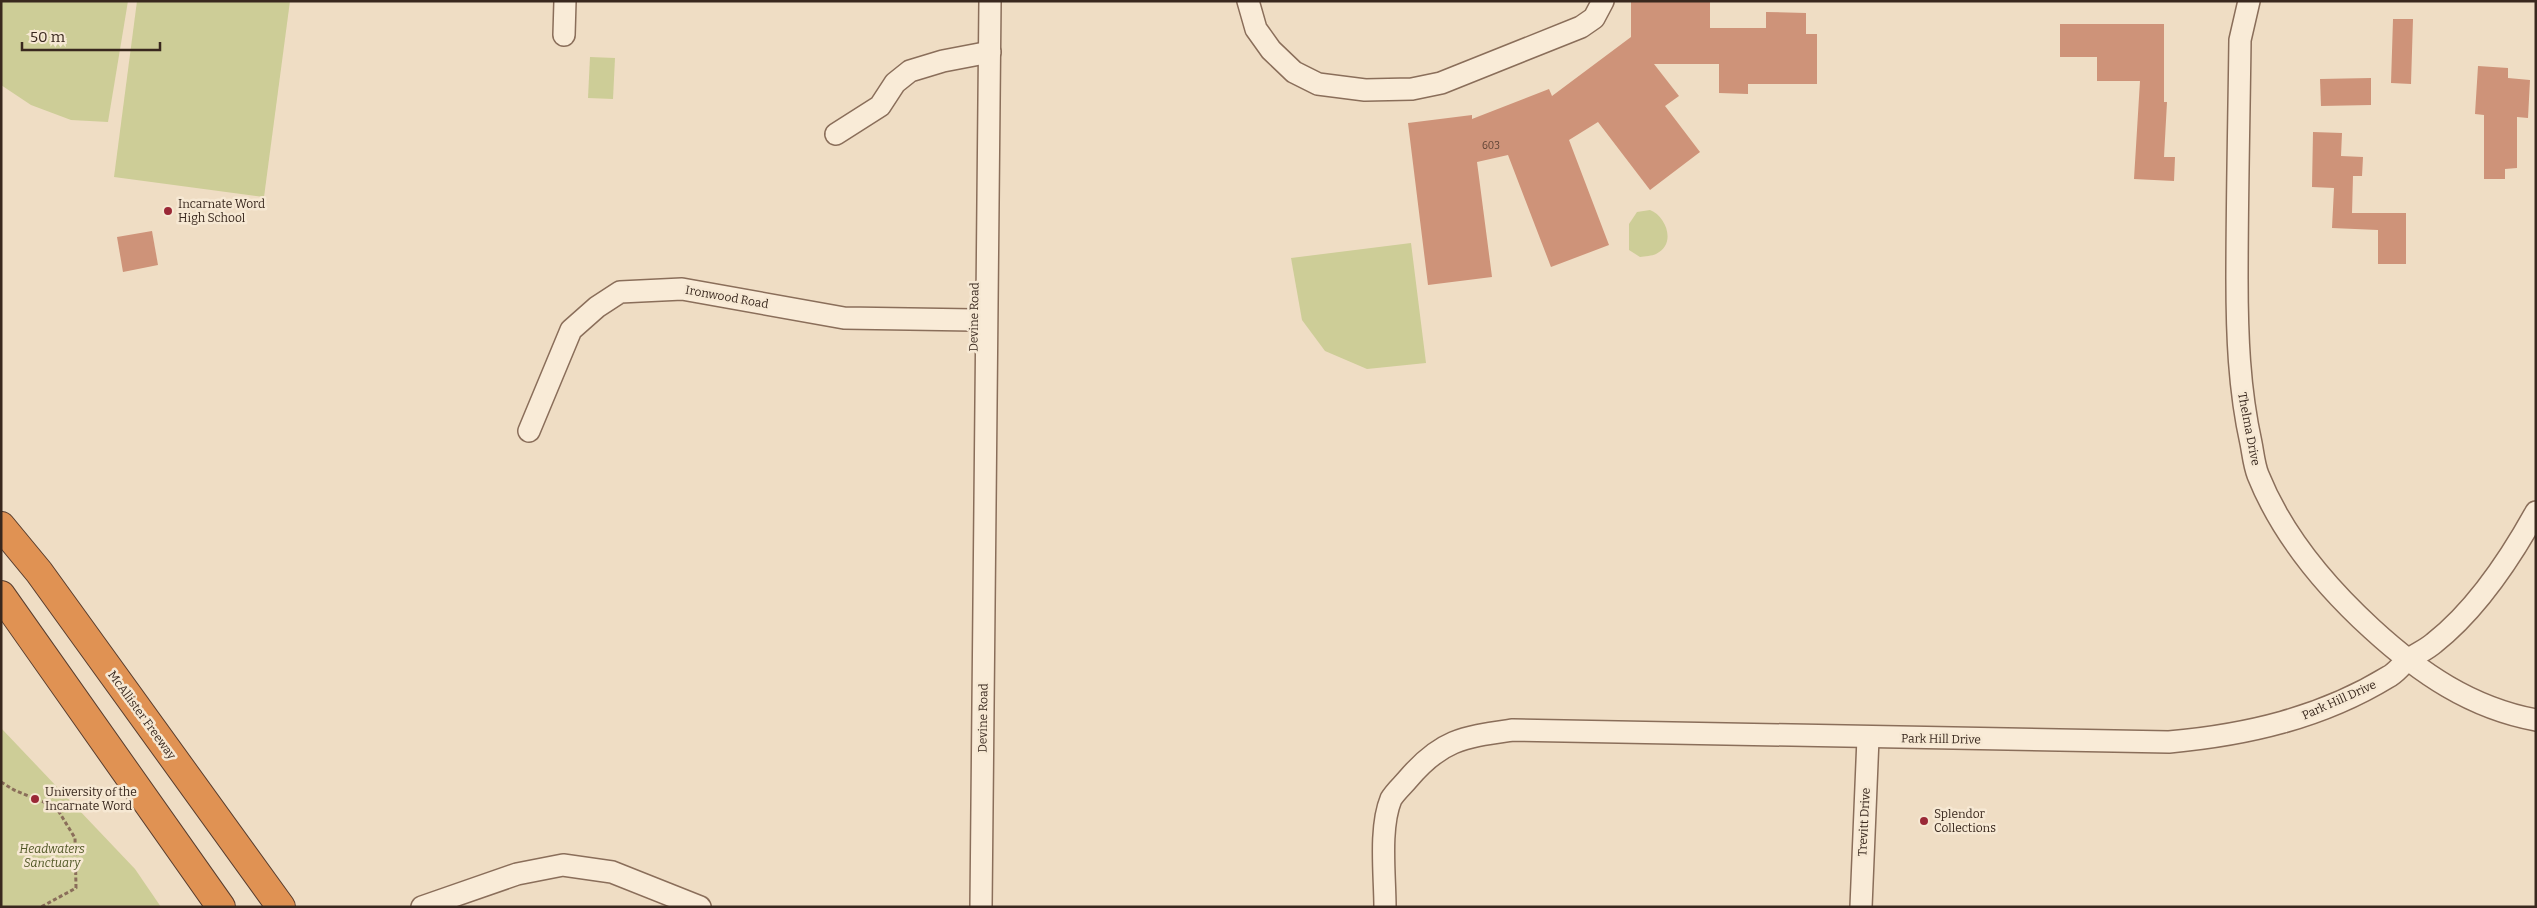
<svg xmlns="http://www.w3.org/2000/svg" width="2537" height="908" font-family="Bitter,serif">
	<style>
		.green { fill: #cdcd97 }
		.building { fill: #ce9379 }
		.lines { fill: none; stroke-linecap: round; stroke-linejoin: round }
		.minor-casing { stroke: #8a6e5a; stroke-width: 24 }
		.highway-casing { stroke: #583d2e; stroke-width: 30 }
		.path { stroke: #8a6e5a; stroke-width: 3; stroke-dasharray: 4 2.5; stroke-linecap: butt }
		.minor { stroke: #f9ebd7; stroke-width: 21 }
		.highway { stroke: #e09253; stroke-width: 28 }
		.poi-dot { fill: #9a2836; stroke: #f6e8d3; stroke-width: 2 }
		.labels { text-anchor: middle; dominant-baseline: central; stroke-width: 5; stroke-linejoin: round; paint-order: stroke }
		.number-label { font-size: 10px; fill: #5e4335 }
		.poi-label { font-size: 12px; fill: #39281e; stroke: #f6e8d3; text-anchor: start }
		.street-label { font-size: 12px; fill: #39281e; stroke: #f6e8d3 }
		.park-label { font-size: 12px; font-style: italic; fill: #4f5624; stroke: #f6e8d3 }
	</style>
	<rect width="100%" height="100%" fill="#efddc4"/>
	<g class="green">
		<polygon points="1,1 128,1 108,122 71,120 31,105 1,85"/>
		<polygon points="137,1 290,1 264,197 114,177"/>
		<polygon points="590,57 615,58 613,99 588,98"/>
		<path d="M 1650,210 C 1666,216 1677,244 1656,254 C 1652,256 1645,256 1640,257 L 1629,250 L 1629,224 L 1637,212 Z"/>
		<polygon points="1411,243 1426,363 1367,369 1325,351 1302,320 1291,258"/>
		<polygon points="1,728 135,869 161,907 1,907"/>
	</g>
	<g class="building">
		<polygon points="1631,1 1710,1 1710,28 1766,28 1766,12 1806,13 1806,34 1817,34 1817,84 1748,84 1748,94 1719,93 1719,64 1654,64 1679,96 1665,106 1700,152 1650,190 1598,122 1569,140 1609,245 1551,267 1508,155 1477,162 1492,277 1428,285 1408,123 1472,115 1472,119 1549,89 1552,96 1631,37"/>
		<polygon points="2393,19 2413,19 2411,84 2391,83"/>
		<polygon points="2060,24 2164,24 2164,102 2167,102 2164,157 2175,157 2174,181 2134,179 2140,81 2097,81 2097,57 2060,57"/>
		<polygon points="2478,66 2508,68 2508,78 2530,80 2528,118 2517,117 2517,168 2505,169 2505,179 2484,179 2484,115 2475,114"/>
		<polygon points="2371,78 2371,105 2321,106 2320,79"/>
		<polygon points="2313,132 2342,133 2341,156 2363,157 2362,176 2353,176 2352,213 2406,213 2406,264 2378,264 2378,230 2332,228 2334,188 2312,187"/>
		<polygon points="152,231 158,265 123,272 117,237"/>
	</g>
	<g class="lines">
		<g class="minor-casing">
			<g id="minor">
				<polyline points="1248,1 1256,29 1271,50 1294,72 1318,84 1365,90 1412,89 1441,83 1581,27 1594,18 1603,1"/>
				<path d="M 2249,1 L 2240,40 C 2239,119 2237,199 2237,279 C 2237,334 2239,389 2251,443 C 2253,453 2254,465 2258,475 C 2282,535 2325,586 2372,629 C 2420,673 2471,708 2536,720"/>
				<polyline points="564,35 565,1"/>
				<polyline points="836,134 880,106 895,83 910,71 943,61 990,52"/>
				<polyline points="529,431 571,330 597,307 620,292 682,289 844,318 974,320"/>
				<polyline points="422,907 517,874 563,865 612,872 700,907"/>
				<polyline points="981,907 990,1"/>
				<path d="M 1385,907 C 1385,876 1379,828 1391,799 C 1395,792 1403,785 1408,779 C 1442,739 1464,737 1513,730 L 2169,742 C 2246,735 2321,718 2388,677 C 2396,673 2401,665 2408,660 C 2416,654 2426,650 2434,643 C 2476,610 2510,559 2536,512"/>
				<polyline points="1861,907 1868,738"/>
			</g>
		</g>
		<g class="highway-casing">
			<g id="highway">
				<polyline points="1,526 39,572 281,907"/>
				<polyline points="1,595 221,907"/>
			</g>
		</g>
		<polyline class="path" points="1,782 14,790 56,807 75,838 76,888 41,907"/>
		<use href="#minor" class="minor"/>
		<use href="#highway" class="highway"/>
	</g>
	<g class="poi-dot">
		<circle cx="168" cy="211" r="5"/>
		<circle cx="35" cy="799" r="5"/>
		<circle cx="1924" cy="821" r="5"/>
	</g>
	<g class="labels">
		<g class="number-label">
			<text x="1491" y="146">603</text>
		</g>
		<g class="poi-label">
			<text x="178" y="204">Incarnate Word<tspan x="178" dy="14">High School</tspan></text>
			<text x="45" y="792">University of the<tspan x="45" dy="14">Incarnate Word</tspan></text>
			<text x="1934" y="814">Splendor<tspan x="1934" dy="14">Collections</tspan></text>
		</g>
		<g class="street-label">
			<text transform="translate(727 297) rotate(10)">Ironwood Road</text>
			<text transform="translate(974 317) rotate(-89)">Devine Road</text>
			<text transform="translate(2249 429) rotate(79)">Thelma Drive</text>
			<text transform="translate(2339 700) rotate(-24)">Park Hill Drive</text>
			<text transform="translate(142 715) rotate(54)">McAllister Freeway</text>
			<text transform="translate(983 718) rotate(-89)">Devine Road</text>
			<text transform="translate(1941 739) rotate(1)">Park Hill Drive</text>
			<text transform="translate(1864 822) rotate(-87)">Trevitt Drive</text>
		</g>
		<g class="park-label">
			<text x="52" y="849">Headwaters<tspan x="52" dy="14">Sanctuary</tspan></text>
		</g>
	</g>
	<rect width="2537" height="908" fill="none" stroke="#39281e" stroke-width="5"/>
	<path d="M22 42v8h138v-8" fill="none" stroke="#39281e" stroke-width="2.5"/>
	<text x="30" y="42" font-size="15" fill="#39281e" stroke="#f6e8d3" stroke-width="4" paint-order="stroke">50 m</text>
</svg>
